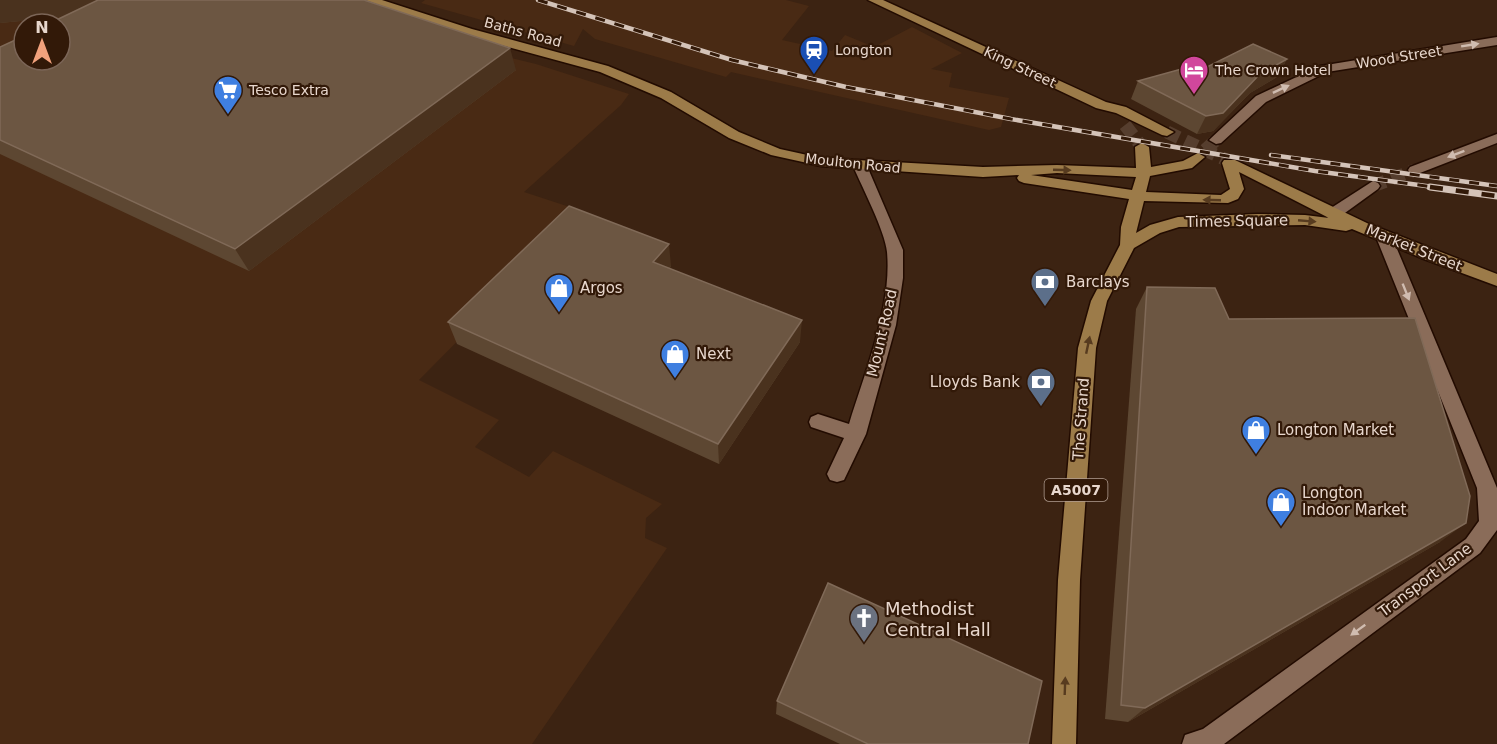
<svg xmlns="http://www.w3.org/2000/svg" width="1497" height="744" font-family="'DejaVu Sans',sans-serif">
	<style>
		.built { fill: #492a14; fill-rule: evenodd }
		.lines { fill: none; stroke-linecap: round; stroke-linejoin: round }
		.minor-tunnel { stroke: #563e2e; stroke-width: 13; stroke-dasharray: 13 7; stroke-linecap: butt }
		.major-tunnel { stroke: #563e2e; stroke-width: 13; stroke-dasharray: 13 7; stroke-linecap: butt }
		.minor-casing { stroke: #220b00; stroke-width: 3 }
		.major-casing { stroke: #220b00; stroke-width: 3 }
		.minor { fill: #8a6c59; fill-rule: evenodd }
		.major { fill: #9c7b49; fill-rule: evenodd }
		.rail-far1-casing { stroke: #d4c3b8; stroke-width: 4.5 }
		.rail-casing { stroke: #d4c3b8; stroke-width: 7 }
		.rail-far1 { stroke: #321908; stroke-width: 3; stroke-dasharray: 10; stroke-linecap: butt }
		.rail { stroke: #321908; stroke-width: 4.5; stroke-dasharray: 13; stroke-linecap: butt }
		.wall { fill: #5d4732 }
		.shaded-wall { fill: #4a321e }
		.building { fill: #6c5642; stroke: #806a58; stroke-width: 1.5 }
		.oneway { fill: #d0bcb0 }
		.oneway2 { fill: #573b1f }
		.labels { text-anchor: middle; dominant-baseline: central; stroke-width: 4.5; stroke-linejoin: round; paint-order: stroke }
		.far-street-label { font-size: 14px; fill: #e8d7cd; stroke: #321908 }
		.far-poi-label { font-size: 14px; fill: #e8d7cd; stroke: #321908; text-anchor: start }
		.shield { fill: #321908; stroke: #b19e92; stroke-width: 1.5 }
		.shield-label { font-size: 14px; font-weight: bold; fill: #e8d7cd }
		.street-label { font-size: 15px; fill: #e8d7cd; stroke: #321908 }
		.poi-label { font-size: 15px; fill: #e8d7cd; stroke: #321908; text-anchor: start }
		.near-poi-label { font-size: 18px; fill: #e8d7cd; stroke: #321908; text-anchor: start }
	</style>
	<rect width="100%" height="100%" fill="#3c2312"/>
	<g class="built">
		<path d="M 0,0 L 449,43 L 536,64 L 629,94 L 621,105 L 524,192 L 585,212 L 419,380 L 499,420 L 475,447 L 529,477 L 553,451 L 662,504 L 646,518 L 645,538 L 667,548 L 532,744 L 0,744 ZM 24,24 L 60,24 L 60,60 L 24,60 Z"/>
		<polygon points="425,0 786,0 809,6 782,40 832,51 845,35 874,47 912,27 962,53 931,69 952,73 949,87 1009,98 1001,127 989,130 731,72 726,77 595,39 583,29 574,46 421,3"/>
	</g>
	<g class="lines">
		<g class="minor-tunnel">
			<polyline points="1205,150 1216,140"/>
			<polyline points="1373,186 1415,170"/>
		</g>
		<g class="major-tunnel">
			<polyline points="1125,125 1142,147"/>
			<polyline points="1167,132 1235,164"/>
		</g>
		<g class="minor-casing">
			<g id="minor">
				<polygon points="1497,37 1497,45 1327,72 1266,102 1221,143 1216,144 1209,140 1256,96 1320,66"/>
				<polygon points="1497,134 1497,143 1420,173 1410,173 1408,170 1410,167"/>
				<path d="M 860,162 L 867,166 L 903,250 L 903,278 L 896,325 L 866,434 L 844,480 L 837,482 L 830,480 L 827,474 L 844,438 L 811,427 L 809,422 L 811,417 L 818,414 L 849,424 C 865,372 892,307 887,252 C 885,231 862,187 853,166 Z"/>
				<polygon points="1373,181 1378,183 1380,186 1378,189 1338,218 1328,218 1325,214 1328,210"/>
				<polygon points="1384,232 1390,233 1392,237 1497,488 1497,530 1480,553 1224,744 1182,744 1185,735 1203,729 1466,539 1479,521 1477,488 1376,237 1378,233"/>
			</g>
		</g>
		<g class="major-casing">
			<g id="major">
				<path d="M 365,0 L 382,0 L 472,29 L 608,66 L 671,92 L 739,132 L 780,149 L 821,158 L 983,167 L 1057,165 L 1136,168 L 1135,147 L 1142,143 L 1149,147 L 1151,167 L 1183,161 L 1198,153 L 1205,157 L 1192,168 L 1150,176 L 1146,192 L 1221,195 L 1230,189 L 1222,163 L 1224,160 L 1235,160 L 1369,224 L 1497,274 L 1497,286 L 1424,259 L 1352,229 L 1346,231 L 1305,225 L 1179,227 L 1160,233 L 1134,248 L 1107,301 L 1096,348 L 1080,580 L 1076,744 L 1052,744 L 1058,580 L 1078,348 L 1091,301 L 1120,245 L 1121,227 L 1129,199 L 1024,183 L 1019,181 L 1017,178 L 1019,175 L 983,177 L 821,166 L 771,155 L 729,138 L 661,98 L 600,72 L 464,35 ZM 1239,172 L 1329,218 L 1305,215 L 1258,214 L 1178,217 L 1150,225 L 1136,233 L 1144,201 L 1228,203 L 1238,199 L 1244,189 ZM 1057,173 L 1136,177 L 1132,190 L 1031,175 Z"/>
				<polygon points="868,0 883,0 1106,102 1126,107 1174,132 1167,136 1162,135 1116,113 1096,108"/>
			</g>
		</g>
		<use href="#minor" class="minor"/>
		<use href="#major" class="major"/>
		<g class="rail-far1-casing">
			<g id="rail-far1">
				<polyline points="538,0 732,60 846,87 1011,119 1315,171 1441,188"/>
				<polyline points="1271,155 1497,186"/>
			</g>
		</g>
		<g class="rail-casing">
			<polyline id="rail" points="1430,187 1497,196"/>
		</g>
		<use href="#rail-far1" class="rail-far1"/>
		<use href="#rail" class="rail"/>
	</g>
	<g class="wall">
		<polygon points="0,0 516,70 249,271 0,154 0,47 62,17 0,23"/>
		<polygon points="1287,59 1277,77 1250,93 1213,131 1197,134 1131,99 1138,81"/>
		<polygon points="671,266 670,268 800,342 719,464 457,344 448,322"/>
		<polygon points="1147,287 1229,319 1440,542 1128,722 1105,719 1136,309"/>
		<polygon points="777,701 1028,744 840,744 776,714"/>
	</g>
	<g class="shaded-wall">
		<polygon points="0,0 126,0 132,10 0,23"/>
		<polygon points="510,48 516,70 249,271 235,249"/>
		<polygon points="1287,59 1277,77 1250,93 1213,131 1197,134 1206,116 1259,75"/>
		<polygon points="669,244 671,266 656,284 653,262"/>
		<polygon points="802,320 800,342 719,464 718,444"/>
		<polygon points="1466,523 1440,542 1128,722 1145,708"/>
	</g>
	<g class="building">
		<polygon points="98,0 364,0 510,48 235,249 0,140 0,47 24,36 24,60 60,60 60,24 48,24"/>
		<polygon points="1253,44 1287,59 1259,75 1223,113 1206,116 1138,81 1185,68 1197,72"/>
		<polygon points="569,206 669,244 653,262 802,320 718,444 448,322"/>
		<polygon points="1147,287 1215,288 1229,319 1415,318 1470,496 1466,523 1145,708 1121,705"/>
		<polygon points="828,583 1042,681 1028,744 868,744 777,701"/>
	</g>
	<defs><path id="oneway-solid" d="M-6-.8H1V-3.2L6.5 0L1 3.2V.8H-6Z" transform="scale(1.5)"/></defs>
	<g class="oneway">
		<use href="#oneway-solid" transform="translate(1470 45) rotate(-9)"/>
		<use href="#oneway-solid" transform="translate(1281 89) rotate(-25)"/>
		<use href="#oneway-solid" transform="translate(1456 154) rotate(159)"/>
		<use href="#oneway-solid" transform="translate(1406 292) rotate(68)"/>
		<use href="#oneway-solid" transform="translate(1358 630) rotate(144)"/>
	</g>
	<g class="oneway2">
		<use href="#oneway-solid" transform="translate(1062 170) rotate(2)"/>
		<use href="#oneway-solid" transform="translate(1212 200) rotate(-178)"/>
		<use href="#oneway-solid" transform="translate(1307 221) rotate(5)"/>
		<use href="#oneway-solid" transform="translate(1088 345) rotate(-78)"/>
		<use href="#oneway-solid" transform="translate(1065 686) rotate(-88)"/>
	</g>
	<defs>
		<g id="station-pin" transform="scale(1.5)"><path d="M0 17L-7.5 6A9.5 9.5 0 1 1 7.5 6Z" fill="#1a4fb4" stroke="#321908"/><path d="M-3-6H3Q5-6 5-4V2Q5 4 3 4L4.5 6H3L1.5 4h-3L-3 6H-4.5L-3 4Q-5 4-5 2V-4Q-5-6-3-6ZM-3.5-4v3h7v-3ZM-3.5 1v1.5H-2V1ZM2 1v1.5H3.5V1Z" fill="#fff"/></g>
		<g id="hotel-pin" transform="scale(1.5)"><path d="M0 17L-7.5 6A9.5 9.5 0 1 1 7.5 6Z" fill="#d1479c" stroke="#321908"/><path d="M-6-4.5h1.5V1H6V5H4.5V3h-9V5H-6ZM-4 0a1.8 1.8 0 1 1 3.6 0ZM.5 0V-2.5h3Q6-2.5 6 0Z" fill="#fff"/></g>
		<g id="supermarket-pin" transform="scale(1.5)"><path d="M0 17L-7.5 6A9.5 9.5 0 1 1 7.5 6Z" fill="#3f7fe0" stroke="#321908"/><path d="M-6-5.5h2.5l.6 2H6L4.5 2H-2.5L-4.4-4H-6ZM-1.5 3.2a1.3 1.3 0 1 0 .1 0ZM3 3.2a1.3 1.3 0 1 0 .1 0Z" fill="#fff"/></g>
		<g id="bank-pin" transform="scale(1.5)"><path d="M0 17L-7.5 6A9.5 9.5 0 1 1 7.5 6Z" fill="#5c6f8a" stroke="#321908"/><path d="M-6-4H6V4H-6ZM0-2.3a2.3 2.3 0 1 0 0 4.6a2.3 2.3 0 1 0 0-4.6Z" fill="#fff"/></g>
		<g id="shop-pin" transform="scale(1.5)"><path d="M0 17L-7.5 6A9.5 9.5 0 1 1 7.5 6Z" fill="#3f7fe0" stroke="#321908"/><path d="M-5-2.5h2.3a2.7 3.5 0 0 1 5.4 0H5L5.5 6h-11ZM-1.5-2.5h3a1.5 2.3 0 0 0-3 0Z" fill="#fff"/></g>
		<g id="church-pin" transform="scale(1.5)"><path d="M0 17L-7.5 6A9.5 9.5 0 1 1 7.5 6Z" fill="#6b7280" stroke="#321908"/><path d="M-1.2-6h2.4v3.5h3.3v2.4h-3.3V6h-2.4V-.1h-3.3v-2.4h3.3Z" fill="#fff"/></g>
	</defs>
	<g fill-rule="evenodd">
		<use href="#station-pin" x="814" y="50"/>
		<use href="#hotel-pin" x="1194" y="70"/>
		<use href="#supermarket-pin" x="228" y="90"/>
		<use href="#bank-pin" x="1045" y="282"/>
		<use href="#shop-pin" x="559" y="288"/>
		<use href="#shop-pin" x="675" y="354"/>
		<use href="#bank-pin" x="1041" y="382"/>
		<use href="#shop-pin" x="1256" y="430"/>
		<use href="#shop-pin" x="1281" y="502"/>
		<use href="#church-pin" x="864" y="618"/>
	</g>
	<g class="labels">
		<g class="far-street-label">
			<text transform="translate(523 32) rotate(15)">Baths Road</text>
			<text transform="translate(1399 57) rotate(-9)">Wood Street</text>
			<text transform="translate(1020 67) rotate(25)">King Street</text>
			<text transform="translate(853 163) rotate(6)">Moulton Road</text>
		</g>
		<g class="far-poi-label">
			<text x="835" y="50">Longton</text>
			<text x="1215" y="70">The Crown Hotel</text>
			<text x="249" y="90">Tesco Extra</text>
		</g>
		<rect class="shield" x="1044.5" y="479" width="63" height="22" rx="4.5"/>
		<g class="shield-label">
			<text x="1076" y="490">A5007</text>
		</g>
		<g class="street-label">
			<text transform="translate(1237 221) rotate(-1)">Times Square</text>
			<text transform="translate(1414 248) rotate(22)">Market Street</text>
			<text transform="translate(882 333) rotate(-77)">Mount Road</text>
			<text transform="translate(1081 419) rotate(-86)">The Strand</text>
			<text transform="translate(1425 580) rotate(-37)">Transport Lane</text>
		</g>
		<g class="poi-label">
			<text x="1066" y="282">Barclays</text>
			<text x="580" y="288">Argos</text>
			<text x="696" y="354">Next</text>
			<text x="1020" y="382" text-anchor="end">Lloyds Bank</text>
			<text x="1277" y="430">Longton Market</text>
			<text x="1302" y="493">Longton<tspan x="1302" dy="17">Indoor Market</tspan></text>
		</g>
		<g class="near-poi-label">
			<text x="885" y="608">Methodist<tspan x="885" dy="21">Central Hall</tspan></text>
		</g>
	</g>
	<g transform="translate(42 42)"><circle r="28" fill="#321908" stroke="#7b6557" stroke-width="1.5"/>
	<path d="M0-4.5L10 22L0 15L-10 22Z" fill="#f1a17c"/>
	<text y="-9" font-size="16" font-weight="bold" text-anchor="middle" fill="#e8d7cd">N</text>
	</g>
</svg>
